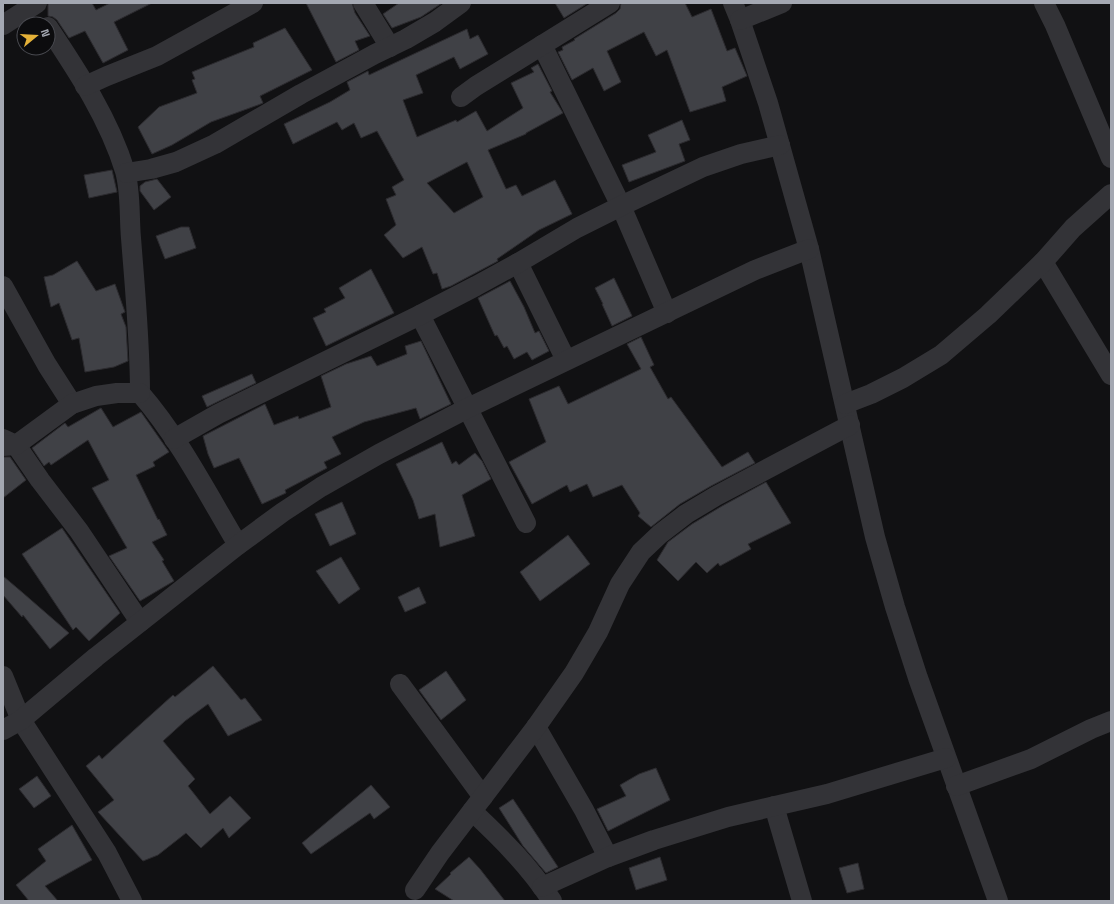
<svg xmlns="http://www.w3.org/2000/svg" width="1114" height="904" font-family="'Space Grotesk',sans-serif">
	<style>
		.building { fill: #404146; stroke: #2c2b2f; fill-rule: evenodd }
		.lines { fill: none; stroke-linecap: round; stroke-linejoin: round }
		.street { stroke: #333337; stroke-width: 20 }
	</style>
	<rect width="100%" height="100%" fill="#111113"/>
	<g class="building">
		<polygon points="48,3 92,3 96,10 110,3 152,3 114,22 128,50 103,63 85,31 69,38 57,20 53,17 48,16"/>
		<polygon points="306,3 352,3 355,13 370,36 355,41 359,50 336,62"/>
		<polygon points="399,3 442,3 421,17 392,28 383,14"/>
		<polygon points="555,3 588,3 564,18"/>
		<polygon points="621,3 685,3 692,17 711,9 727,51 735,48 747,76 722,87 726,101 690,112 667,50 656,56 644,32 607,51 621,82 604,91 593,68 572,80 558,52 563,50 562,47 575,40 574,39 616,13 620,9"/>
		<polygon points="285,28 312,70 260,96 263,103 258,105 211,122 172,145 152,154 138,127 159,107 197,93 192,80 195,79 192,72 254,47 253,43"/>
		<path d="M 467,29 L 470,39 L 478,35 L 488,54 L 460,69 L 454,57 L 416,75 L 423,93 L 403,100 L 417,137 L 456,120 L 457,122 L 476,111 L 487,131 L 523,108 L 511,83 L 534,72 L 531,68 L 538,64 L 552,91 L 550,92 L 563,113 L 526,133 L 526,134 L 488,150 L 506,189 L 516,185 L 522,196 L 555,180 L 572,214 L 539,230 L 497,259 L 498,261 L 451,286 L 442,289 L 437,273 L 433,274 L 422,247 L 403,258 L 384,235 L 396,225 L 386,199 L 396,195 L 392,187 L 404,180 L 377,131 L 361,138 L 354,123 L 342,130 L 337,122 L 293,144 L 284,124 L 330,102 L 350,90 L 347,82 L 368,71 L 369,75 ZM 467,162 L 483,197 L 454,213 L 427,183 Z"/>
		<polygon points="682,120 690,140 679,144 685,161 629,182 622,165 656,152 648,135"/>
		<polygon points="112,170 117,192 89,198 84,175"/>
		<polygon points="157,179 171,197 154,210 140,191 140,186 145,182"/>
		<polygon points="181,227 189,227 196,248 165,259 156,236"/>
		<polygon points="77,261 96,291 115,284 125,312 121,314 126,327 128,361 114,367 85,372 79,338 72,340 59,303 51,307 44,277 53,275"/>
		<polygon points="371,269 394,313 326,346 313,318 326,312 324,309 345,298 339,288"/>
		<polygon points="614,278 632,316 612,326 602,304 603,304 595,288"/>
		<polygon points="510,281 524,307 535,333 539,331 549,351 532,360 527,352 514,359 507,346 504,348 497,335 495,336 478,298"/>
		<polygon points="641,337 654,365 650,367 668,399 671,397 722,467 748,452 755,463 711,486 680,504 651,527 638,516 640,513 622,485 593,497 587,484 570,492 567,485 532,504 509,462 546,442 529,399 559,386 568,404 641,369 627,344"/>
		<polygon points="421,341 451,404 420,419 416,408 364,422 332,437 341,454 324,462 327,468 285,490 286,493 262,504 239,458 214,468 208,454 203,436 265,404 274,425 298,416 299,419 331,407 321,376 346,364 371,356 377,366 407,354 405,346"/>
		<polygon points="252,374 256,383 207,407 202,396"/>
		<polygon points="101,408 113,427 141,412 169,452 153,462 155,466 136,475 158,520 159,519 167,535 152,542 164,560 162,561 174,581 140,601 109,556 127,548 92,488 109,480 88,440 51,465 49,462 44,466 32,448 65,423 68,427"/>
		<polygon points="442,442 452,464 456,461 459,465 475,453 482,461 491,479 462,495 475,536 440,547 435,514 419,519 413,500 396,464"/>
		<polygon points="3,457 10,457 26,480 3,498"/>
		<polygon points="766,482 791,523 748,544 751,549 720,566 718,563 707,573 696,562 678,581 657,560 668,542 692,524 722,506"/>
		<polygon points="342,502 356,534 330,546 315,514"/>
		<polygon points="62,528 120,613 89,641 76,627 73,630 22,554"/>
		<polygon points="568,535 590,564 540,601 520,572"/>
		<polygon points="341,557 360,589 339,604 316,571"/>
		<polygon points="3,576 23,593 69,633 50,649 23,615 22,617 3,595"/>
		<polygon points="419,587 426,603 405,612 398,597"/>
		<polygon points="213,666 241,700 245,698 262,720 228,736 208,704 185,721 163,741 195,779 188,786 210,814 230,796 251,818 229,838 223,828 201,848 186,833 158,855 143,861 98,812 114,800 86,766 99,755 102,759 173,695 175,697"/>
		<polygon points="446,671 466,700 441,720 419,690"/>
		<polygon points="656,768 670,800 608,831 597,809 626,796 620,785 639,774"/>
		<polygon points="37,776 51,796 34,808 19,789"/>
		<polygon points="371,785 390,807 374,819 370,813 311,854 302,843"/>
		<polygon points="513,799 558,867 546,873 523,846 499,808"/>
		<polygon points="72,825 92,860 45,886 58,901 29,901 16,885 46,861 38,849"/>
		<polygon points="469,857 480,869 505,901 454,901 435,889 451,874 450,873"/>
		<polygon points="660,857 667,880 636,890 629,868"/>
		<polygon points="858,863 864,889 847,893 839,868"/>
	</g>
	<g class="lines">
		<g class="street">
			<polyline points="363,3 390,47"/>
			<polyline points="733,3 740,20 768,103 809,249 875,537 895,607 918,678 998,901"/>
			<polyline points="1044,3 1055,25 1111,158"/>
			<polyline points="740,20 782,3"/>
			<polyline points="3,25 37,3"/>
			<path d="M 48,27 C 78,72 109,119 125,171 C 131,192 129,216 131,238 C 135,290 140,341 140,393 C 179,438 207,493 238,545"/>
			<polyline points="542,45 621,206 667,313"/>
			<polyline points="85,86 107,76 157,56 253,3"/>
			<polyline points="461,97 476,86 610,3"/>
			<polyline points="126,173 151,169 176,162 215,144 301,94 375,54 406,39 435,22 461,3"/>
			<polyline points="1043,262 1111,375"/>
			<polyline points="518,263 566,360"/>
			<polyline points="3,286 47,365 72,404"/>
			<polyline points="420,315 526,523"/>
			<polyline points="845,404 871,394 903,378 941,355 988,315 1043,262 1073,228 1111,194"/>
			<polyline points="3,439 16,445 40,480 79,531 140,622"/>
			<polyline points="174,439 218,414 420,315 476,286 518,263 577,228 621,206 703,167 741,154 780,145"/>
			<polyline points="3,446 16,445 72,404 96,396 117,393 140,393"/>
			<polyline points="3,676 21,720 107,853 132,901"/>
			<polyline points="400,684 483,797"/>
			<polyline points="536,727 584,810 608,857"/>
			<polyline points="3,730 21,720 96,657 238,545 283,512 321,487 379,454 468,408 755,270 809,249"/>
			<polyline points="956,786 1031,759 1091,729 1111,721"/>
			<polyline points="774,806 802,901"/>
			<path d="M 472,811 C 501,838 530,867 552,901"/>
			<polyline points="542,887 608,857 654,840 728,817 827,794 946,758"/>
			<polyline points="415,890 440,853 536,727 574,673 598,632 620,584 641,552 660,534 686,514 716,496 850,425"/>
		</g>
	</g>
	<rect width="1114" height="904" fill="none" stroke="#a4a8b2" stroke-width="8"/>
	<g transform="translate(36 36) rotate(72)"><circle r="19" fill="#0c0c0e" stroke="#494a50"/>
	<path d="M0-3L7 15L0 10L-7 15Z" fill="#e4b138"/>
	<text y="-6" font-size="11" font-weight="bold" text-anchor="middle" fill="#a4a8b2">N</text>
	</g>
</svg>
